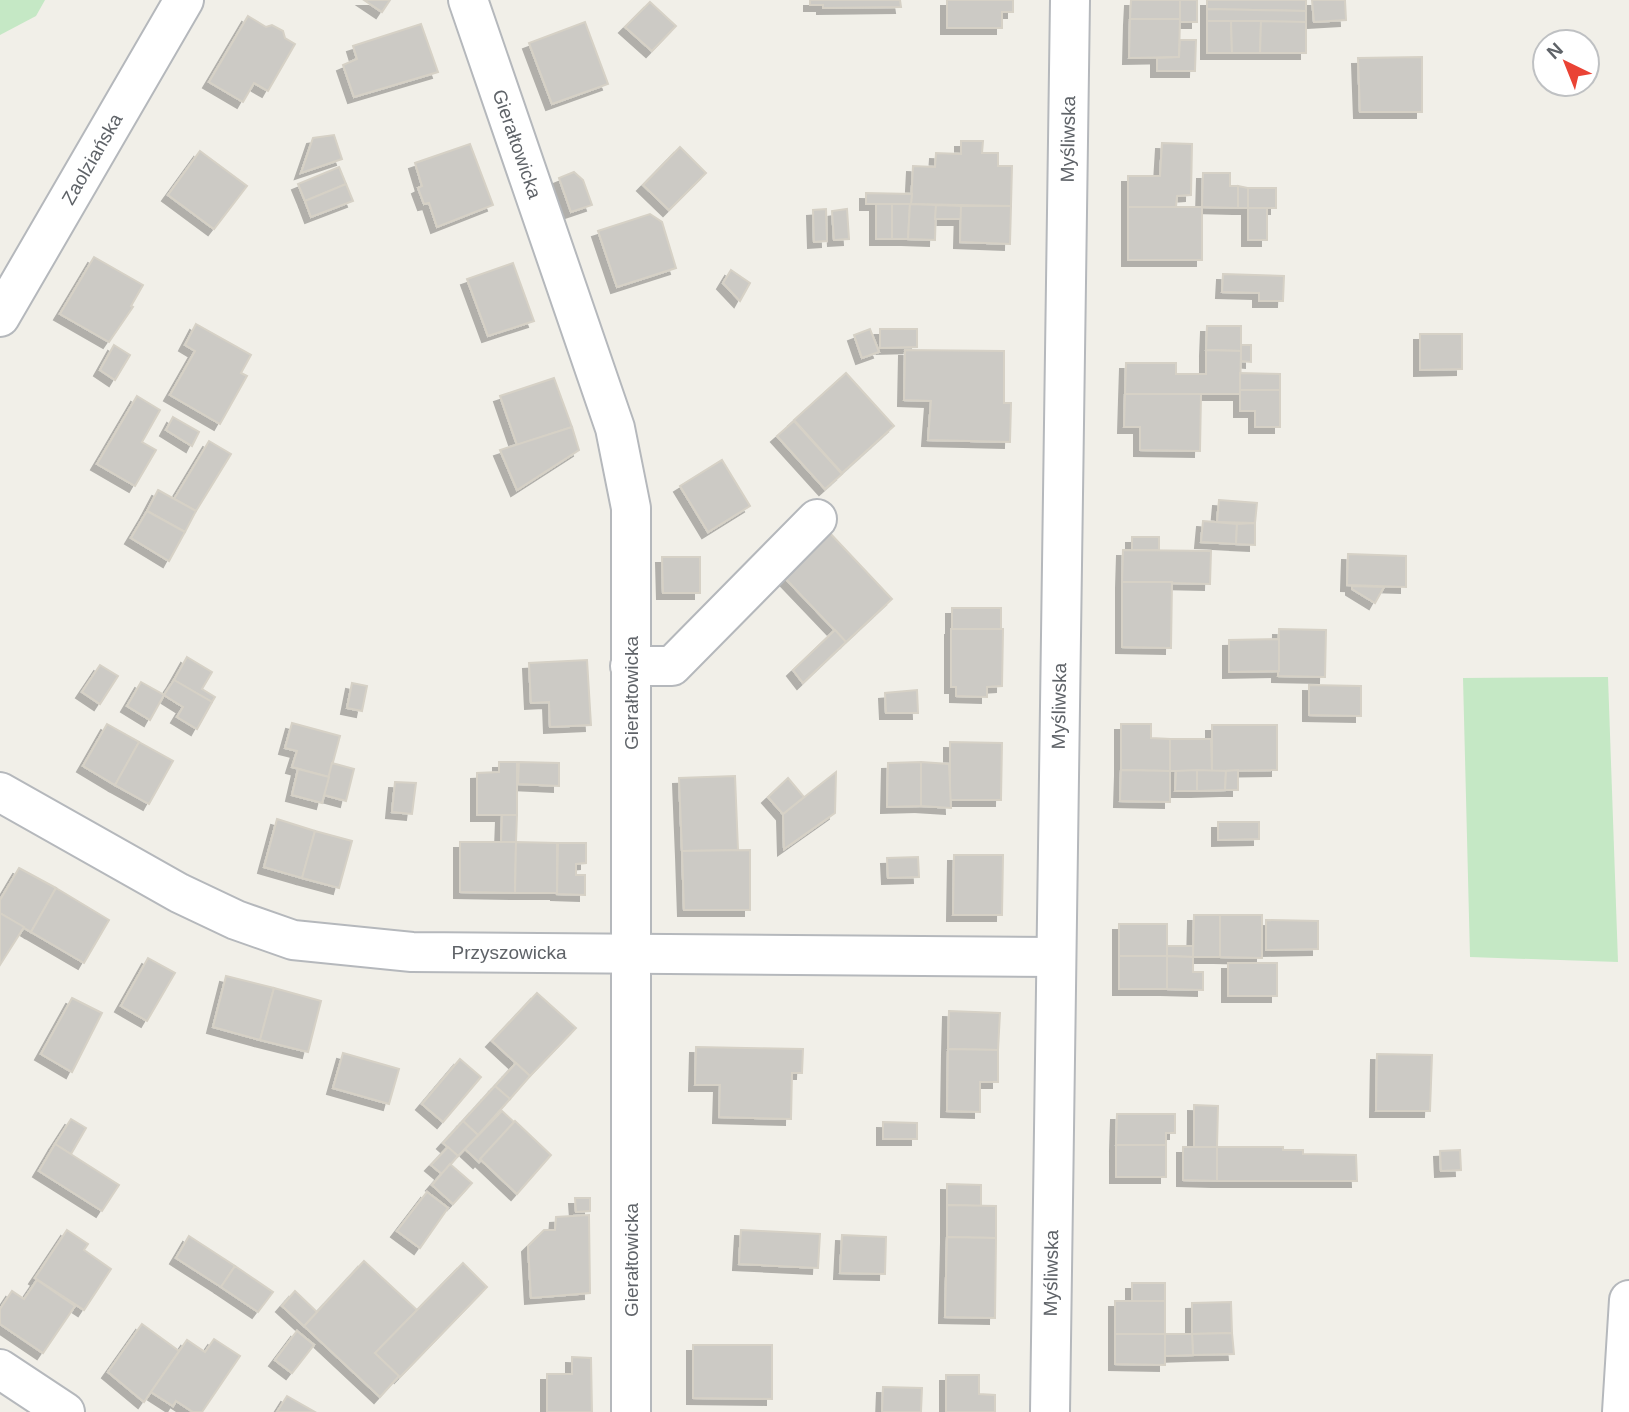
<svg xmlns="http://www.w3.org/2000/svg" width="1629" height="1412" font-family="Arial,sans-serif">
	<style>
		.green { fill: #c5e8c5 }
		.building { fill: #cccac5; stroke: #d6d1c6; stroke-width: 2; filter: url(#shadow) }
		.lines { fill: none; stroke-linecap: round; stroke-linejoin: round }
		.minor-casing { stroke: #b5b8bc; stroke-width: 42 }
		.minor { stroke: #fff; stroke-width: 38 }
		.labels { text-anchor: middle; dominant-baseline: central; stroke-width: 5; stroke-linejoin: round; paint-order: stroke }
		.street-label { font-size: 19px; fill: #5f6368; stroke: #fff }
	</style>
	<defs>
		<filter id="shadow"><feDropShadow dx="-6" dy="6" stdDeviation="0" flood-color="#0004"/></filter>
	</defs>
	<rect width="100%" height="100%" fill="#f1efe8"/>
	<g class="green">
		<polygon points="0,0 45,0 36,16 0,35"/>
		<polygon points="1608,677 1618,962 1470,957 1463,678"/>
	</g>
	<g class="building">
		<polygon points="364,0 390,0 382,12"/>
		<polygon points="810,0 900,0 901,7 823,8 823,5 810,5"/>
		<polygon points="947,0 1013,0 1013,12 1002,12 1002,28 947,28"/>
		<polygon points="1131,0 1180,0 1180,19 1130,19"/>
		<rect x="1180" y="0" width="17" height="22"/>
		<polygon points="1207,0 1306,0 1306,11 1207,9"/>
		<polygon points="1312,0 1345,0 1346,20 1314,22"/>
		<polygon points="650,2 676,26 652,51 625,27"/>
		<polygon points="1207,9 1306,11 1306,22 1207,21"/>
		<polygon points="248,16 266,27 272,25 283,31 285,38 295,44 268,91 254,83 243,102 209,82"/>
		<polygon points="1130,19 1180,19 1179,57 1129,58"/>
		<polygon points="1207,21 1231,21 1232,53 1207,53"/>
		<polygon points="1231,21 1261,21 1260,53 1232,53"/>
		<polygon points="1261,21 1306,22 1306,53 1260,53"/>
		<polygon points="585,22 608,84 552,104 529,43"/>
		<polygon points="421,24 438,72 354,97 343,65 357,59 353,46"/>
		<polygon points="1180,40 1196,40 1195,71 1157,71 1157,58 1179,57"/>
		<polygon points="1422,57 1422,112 1360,112 1358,58"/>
		<polygon points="334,135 342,159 301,173 313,138"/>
		<polygon points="961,141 983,141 982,153 998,153 998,166 1012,166 1011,206 911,204 913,166 935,167 936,153 961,154"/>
		<polygon points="1162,143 1192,144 1191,195 1177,196 1176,207 1128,207 1128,176 1160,176"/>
		<polygon points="470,144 493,205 437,227 429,203 424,204 418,188 422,186 415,163"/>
		<polygon points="680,147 706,173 669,210 643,185"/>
		<polygon points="200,151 247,186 214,229 168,195"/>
		<polygon points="339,167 346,184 305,201 298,184"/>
		<polygon points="574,172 583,180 592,205 571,212 559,178"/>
		<polygon points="1203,173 1230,173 1230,186 1238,186 1238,208 1202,207"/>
		<polygon points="346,184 353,201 311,217 305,201"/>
		<polygon points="1238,186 1248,188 1248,208 1238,208"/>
		<rect x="1248" y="188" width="28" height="20"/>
		<polygon points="866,193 912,194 911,204 866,204"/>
		<rect x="876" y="204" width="16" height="35"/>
		<polygon points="892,204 910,204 908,239 892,239"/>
		<polygon points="910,204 936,205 935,240 908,239"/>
		<polygon points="936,205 961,206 961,219 935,219"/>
		<polygon points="961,206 1011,206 1010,244 960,242"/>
		<rect x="1128" y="207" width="74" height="53"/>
		<rect x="1248" y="208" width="19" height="32"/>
		<polygon points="826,209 827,241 814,242 813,210"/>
		<polygon points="847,209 849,239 834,240 832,211"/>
		<polygon points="650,214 662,222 676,268 617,287 598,231"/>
		<polygon points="94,257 143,285 131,306 133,307 109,342 60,314"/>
		<polygon points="513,263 534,321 488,336 467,279"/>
		<polygon points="731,270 750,283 740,301 723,283"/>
		<polygon points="1223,274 1284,276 1283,301 1259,301 1259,293 1222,292"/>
		<polygon points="196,324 251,355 241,373 247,376 220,424 170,395 195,351 185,345"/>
		<polygon points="1207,326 1241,326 1241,351 1206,350"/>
		<polygon points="870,329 879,352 862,358 854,335"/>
		<polygon points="880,329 917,329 917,347 880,348"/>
		<polygon points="1420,334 1462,334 1462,369 1420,370"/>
		<polygon points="114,345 130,355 115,380 100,370"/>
		<polygon points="1241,345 1251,345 1251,362 1241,361"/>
		<polygon points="905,350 1004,351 1004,403 1011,403 1010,442 928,440 931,401 904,400"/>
		<polygon points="1206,350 1241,351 1240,394 1125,394 1126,363 1176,363 1176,374 1206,374"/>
		<polygon points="846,373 894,426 842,473 794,420"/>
		<polygon points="1240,373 1280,374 1280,390 1240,390"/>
		<polygon points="554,378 572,427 517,445 500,396"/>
		<polygon points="1240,390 1280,390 1280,427 1255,427 1255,411 1240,411"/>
		<polygon points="1125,394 1201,394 1200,451 1140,450 1140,427 1124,427"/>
		<polygon points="137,396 160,410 142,442 156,450 135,486 97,464"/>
		<polygon points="173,417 199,432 192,446 166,430"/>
		<polygon points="794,421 842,474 825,489 777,436"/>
		<polygon points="572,427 579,450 517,490 500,450"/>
		<polygon points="209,441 231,454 196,511 174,499"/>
		<polygon points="722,460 750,506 708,532 680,486"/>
		<polygon points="158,490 196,511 185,532 147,511"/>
		<polygon points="1219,500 1257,503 1255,523 1217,522"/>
		<polygon points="147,511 185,532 169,561 131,538"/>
		<polygon points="1203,521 1237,524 1236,544 1201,542"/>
		<polygon points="1255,523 1255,545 1236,544 1237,524"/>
		<polygon points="827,530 892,599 846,642 781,574"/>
		<rect x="1132" y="537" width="27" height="13"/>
		<polygon points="1123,550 1211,551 1210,584 1122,582"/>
		<polygon points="1348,554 1406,556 1406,587 1347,585"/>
		<polygon points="662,557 700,557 700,593 663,593"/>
		<polygon points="1122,582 1172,582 1171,648 1122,647"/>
		<polygon points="1352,586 1384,587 1375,603 1352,589"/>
		<rect x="952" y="608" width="49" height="21"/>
		<polygon points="951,629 1003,629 1002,686 987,687 987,697 956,696 956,687 951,687"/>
		<polygon points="1279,629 1326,630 1325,677 1278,676"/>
		<polygon points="835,630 846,642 803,683 793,670"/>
		<polygon points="1279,639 1279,671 1229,672 1229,640"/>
		<polygon points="187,657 212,672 202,689 215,697 212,702 174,680"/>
		<polygon points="587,660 591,725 550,727 549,702 531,703 529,663"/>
		<polygon points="100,665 118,676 100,704 82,692"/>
		<polygon points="174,680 212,702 197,729 177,717 183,707 164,695"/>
		<polygon points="141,682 164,695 150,720 127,706"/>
		<polygon points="352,683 367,686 362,711 347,708"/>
		<polygon points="1309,685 1361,686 1361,716 1309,715"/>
		<polygon points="917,690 918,713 886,713 885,693"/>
		<polygon points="292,723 340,736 329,777 292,767 297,751 285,748"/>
		<polygon points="107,724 139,742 115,785 83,766"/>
		<polygon points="1121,724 1151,724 1151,738 1170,739 1170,771 1121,770"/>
		<polygon points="1212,725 1277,725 1277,770 1212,771"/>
		<polygon points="1170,739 1211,739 1212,771 1170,771"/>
		<polygon points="139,742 173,761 149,804 115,785"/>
		<polygon points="950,742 1002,743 1001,800 950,800"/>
		<polygon points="499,762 517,762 517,815 477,815 477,773 499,772"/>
		<polygon points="519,762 559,763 559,786 518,784"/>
		<polygon points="921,762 921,806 887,807 888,763"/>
		<polygon points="921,762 949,764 951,808 921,806"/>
		<polygon points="332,763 354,769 346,801 324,795"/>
		<polygon points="298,769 329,777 322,803 292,795"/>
		<polygon points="1121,770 1170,771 1170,802 1120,801"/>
		<polygon points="1197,770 1226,771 1225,790 1197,791"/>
		<polygon points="1197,770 1197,791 1175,791 1176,771"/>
		<polygon points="1238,770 1238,790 1225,790 1226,771"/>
		<polygon points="836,772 835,813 784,849 783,814"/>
		<polygon points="735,776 738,850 682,851 679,778"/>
		<polygon points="788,778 804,797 783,814 768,797"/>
		<polygon points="395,782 416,783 412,814 392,812"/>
		<polygon points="502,815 517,815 516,842 501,842"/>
		<polygon points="277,819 315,831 302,878 264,867"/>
		<polygon points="1218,822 1259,822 1259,839 1218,840"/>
		<polygon points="315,831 352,841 339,888 302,878"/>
		<polygon points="460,842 516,842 515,893 460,892"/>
		<polygon points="516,842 557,843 557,893 515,893"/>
		<polygon points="558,843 586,843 586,863 576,864 576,875 585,875 585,895 557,894"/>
		<polygon points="750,850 750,910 684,910 682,851"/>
		<polygon points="954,855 1003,855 1002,915 953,915"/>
		<polygon points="918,857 919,877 888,878 887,858"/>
		<polygon points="19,868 56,888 31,932 0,913 0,900"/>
		<polygon points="56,888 109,920 84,963 31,932"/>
		<polygon points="0,913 24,927 0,965"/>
		<polygon points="1194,915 1220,915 1220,957 1193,957"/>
		<polygon points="1220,915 1262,915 1262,958 1220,957"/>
		<polygon points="1266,920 1318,921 1318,949 1266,950"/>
		<rect x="1119" y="924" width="48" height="32"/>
		<polygon points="1167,946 1193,946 1193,957 1167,956"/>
		<rect x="1119" y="956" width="48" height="33"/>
		<polygon points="1167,956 1193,957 1193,972 1203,972 1203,990 1167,989"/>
		<polygon points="148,958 175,973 147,1021 121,1006"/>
		<rect x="1228" y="963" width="49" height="33"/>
		<polygon points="226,976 274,988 260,1040 213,1027"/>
		<polygon points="274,988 321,1001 308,1052 260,1040"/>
		<polygon points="537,993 576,1028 530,1076 492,1041"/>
		<polygon points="72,998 102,1013 72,1072 41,1054"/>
		<polygon points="949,1011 1000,1013 998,1050 948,1049"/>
		<polygon points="696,1047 803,1049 802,1073 792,1073 791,1119 719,1117 720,1085 695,1085"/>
		<polygon points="948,1049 998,1050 998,1082 980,1082 980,1112 947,1111"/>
		<polygon points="343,1053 399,1069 389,1104 333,1088"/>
		<polygon points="1377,1054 1432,1055 1430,1111 1376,1111"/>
		<polygon points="460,1059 481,1077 443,1122 422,1104"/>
		<polygon points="516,1063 530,1076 510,1099 495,1086"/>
		<polygon points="495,1086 510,1099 478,1135 463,1121"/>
		<polygon points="1194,1105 1218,1106 1217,1147 1194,1147"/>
		<polygon points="502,1111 514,1122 479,1162 465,1149"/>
		<polygon points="1117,1114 1175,1114 1175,1133 1166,1133 1166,1145 1116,1145"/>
		<polygon points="71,1119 86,1128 71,1154 55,1144"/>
		<polygon points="463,1121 478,1135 458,1156 443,1143"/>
		<polygon points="515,1121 551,1155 517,1194 480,1159"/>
		<polygon points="883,1122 917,1123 917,1139 883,1139"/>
		<polygon points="55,1144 119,1185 102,1211 39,1171"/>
		<rect x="1116" y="1145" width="50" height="32"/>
		<polygon points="448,1147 458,1156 442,1174 431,1165"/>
		<polygon points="1183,1147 1217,1147 1217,1181 1183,1180"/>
		<polygon points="1217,1147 1283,1147 1283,1150 1303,1150 1303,1154 1356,1155 1357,1181 1217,1181"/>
		<polygon points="1460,1150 1461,1170 1441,1171 1440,1151"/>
		<polygon points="450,1164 472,1183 453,1204 432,1185"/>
		<polygon points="947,1184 981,1185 981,1206 947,1205"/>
		<polygon points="427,1192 448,1208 420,1248 397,1231"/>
		<polygon points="575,1198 590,1198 590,1211 576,1212"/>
		<polygon points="947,1205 996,1206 996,1238 947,1237"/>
		<polygon points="589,1215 590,1293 531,1298 528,1246 544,1230 555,1230 556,1217"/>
		<polygon points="67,1230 88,1244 84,1250 111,1269 84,1310 35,1278"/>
		<polygon points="741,1230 820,1234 818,1268 739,1264"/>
		<polygon points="842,1235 886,1237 885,1274 840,1273"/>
		<polygon points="189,1236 235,1266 221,1287 176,1258"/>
		<polygon points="947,1237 996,1238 995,1318 945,1317"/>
		<polygon points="364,1261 417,1310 375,1353 399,1376 380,1397 304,1326"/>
		<polygon points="463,1263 487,1287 400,1377 375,1353"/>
		<polygon points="235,1266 273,1292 258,1312 221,1287"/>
		<polygon points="37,1280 75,1306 43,1353 0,1324 0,1309 12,1291 24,1299"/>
		<rect x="1132" y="1283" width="33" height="18"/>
		<polygon points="295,1291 317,1312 304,1326 282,1306"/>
		<rect x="1115" y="1301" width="50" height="33"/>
		<polygon points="1231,1302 1232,1333 1192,1334 1192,1303"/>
		<polygon points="142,1324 179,1351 144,1402 108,1372"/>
		<polygon points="297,1331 314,1345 292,1373 275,1360"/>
		<polygon points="1232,1333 1234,1354 1193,1355 1192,1334"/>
		<polygon points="1115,1334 1165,1334 1165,1365 1115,1364"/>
		<polygon points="1165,1334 1192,1334 1193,1355 1165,1356"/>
		<polygon points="214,1339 240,1356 202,1412 193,1412 176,1401 173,1406 151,1392 187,1340 205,1352"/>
		<polygon points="693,1345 772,1345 772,1399 693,1398"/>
		<polygon points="572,1357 591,1358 592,1412 547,1412 547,1374 572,1374"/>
		<polygon points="946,1375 979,1375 979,1394 995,1395 995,1412 946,1412"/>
		<polygon points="883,1387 922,1388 921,1412 882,1412"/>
		<polygon points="287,1396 315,1412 277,1412"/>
	</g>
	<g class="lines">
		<g class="minor-casing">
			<g id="minor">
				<polyline points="468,0 615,428 631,508 631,1412"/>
				<polyline points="0,317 184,0"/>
				<polyline points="630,666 672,666 817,519"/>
				<polyline points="0,792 179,893 236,920 293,940 412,952 1055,957"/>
				<polyline points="0,1369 65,1412"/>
				<polyline points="1050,1412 1070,0"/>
				<polyline points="1622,1412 1629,1300"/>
			</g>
		</g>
		<use href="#minor" class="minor"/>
	</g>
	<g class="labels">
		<g class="street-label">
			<text transform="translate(1068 139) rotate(-89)">Myśliwska</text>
			<text transform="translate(517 144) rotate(71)">Gierałtowicka</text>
			<text transform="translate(92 159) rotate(-60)">Zaolziańska</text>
			<text transform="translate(631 693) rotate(-90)">Gierałtowicka</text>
			<text transform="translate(1059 706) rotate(-89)">Myśliwska</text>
			<text x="509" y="952">Przyszowicka</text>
			<text transform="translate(631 1260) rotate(-90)">Gierałtowicka</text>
			<text transform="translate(1051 1273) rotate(-89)">Myśliwska</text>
		</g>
	</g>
	<g transform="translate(1566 63) rotate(317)"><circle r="33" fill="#ffffff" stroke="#bfc1c3" stroke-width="2"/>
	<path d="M0-5L12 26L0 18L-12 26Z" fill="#ea4335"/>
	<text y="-10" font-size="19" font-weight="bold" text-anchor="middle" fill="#5f6368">N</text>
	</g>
</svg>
